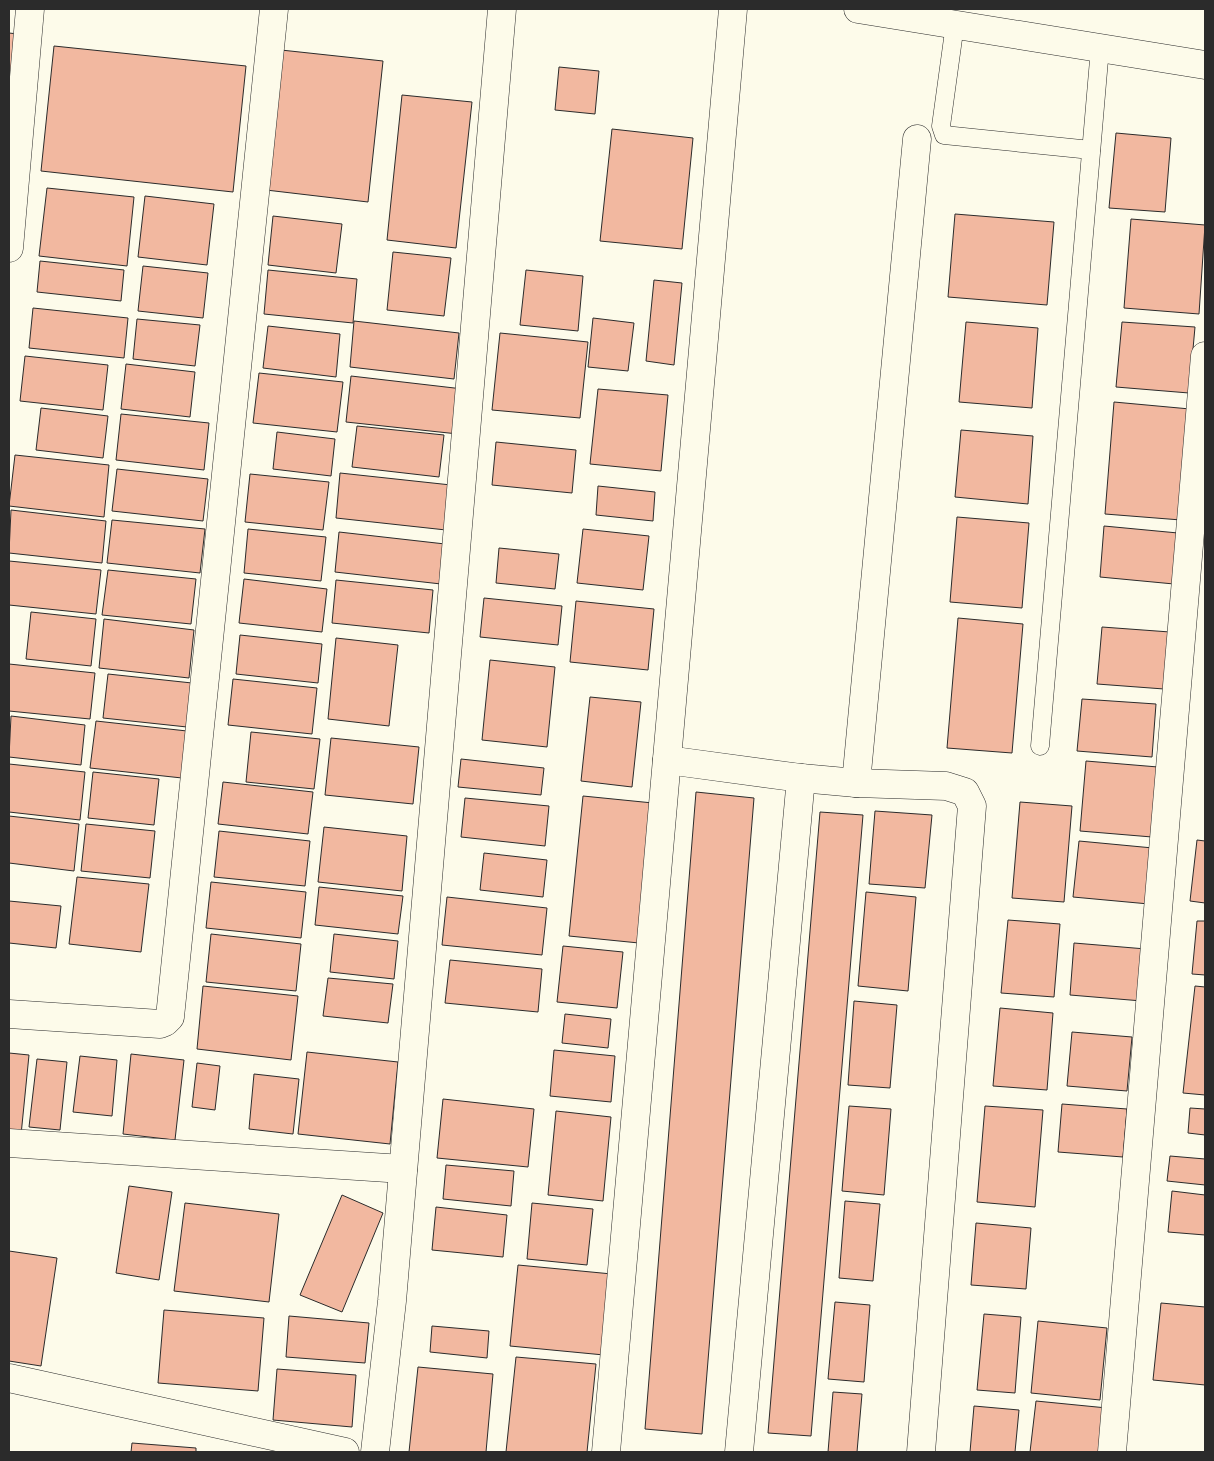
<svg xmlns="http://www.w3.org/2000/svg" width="1214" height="1461" font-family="'Zilla Slab',serif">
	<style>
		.building { fill: #f2b8a0; stroke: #2b2b2b }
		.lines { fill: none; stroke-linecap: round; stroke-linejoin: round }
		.lane-casing { stroke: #2b2b2b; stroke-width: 19 }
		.street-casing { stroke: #2b2b2b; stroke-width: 29 }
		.secondary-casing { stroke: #2b2b2b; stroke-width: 29 }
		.lane { stroke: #fdfbea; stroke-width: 18 }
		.street { stroke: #fdfbea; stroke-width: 28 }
		.secondary { stroke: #fdfbea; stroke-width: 28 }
	</style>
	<rect width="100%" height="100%" fill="#fdfbea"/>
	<g class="building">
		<polygon points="9,33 18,34 9,122"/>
		<polygon points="54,46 246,66 233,192 41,171"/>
		<polygon points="281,50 383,61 368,202 266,190"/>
		<polygon points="559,67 599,71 595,114 555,110"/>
		<polygon points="402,95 472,102 456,248 387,240"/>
		<polygon points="612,129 693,138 682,249 600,241"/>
		<polygon points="1116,133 1171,138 1165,212 1109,208"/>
		<polygon points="47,188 134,197 127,266 39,256"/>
		<polygon points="145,196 214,204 207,265 138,257"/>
		<polygon points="955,214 1054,222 1047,305 948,297"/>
		<polygon points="273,216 342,224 336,273 268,265"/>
		<polygon points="1131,219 1205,225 1199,314 1124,308"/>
		<polygon points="393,252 451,258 444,316 387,310"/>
		<polygon points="40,261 124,270 121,301 37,292"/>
		<polygon points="143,266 208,273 203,318 138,311"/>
		<polygon points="268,270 357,279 353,323 264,314"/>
		<polygon points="526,270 583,276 578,331 520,325"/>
		<polygon points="654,280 682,283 674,365 646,361"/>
		<polygon points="33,308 128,318 124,358 29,348"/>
		<polygon points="593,318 634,323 628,371 588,367"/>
		<polygon points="137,319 200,325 195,366 133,359"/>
		<polygon points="354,321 459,333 454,379 350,367"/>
		<polygon points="966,322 1038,328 1032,408 959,402"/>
		<polygon points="1122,322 1195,327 1189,393 1116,387"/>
		<polygon points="268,326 340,334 336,377 263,368"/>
		<polygon points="500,333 588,342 580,418 492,410"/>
		<polygon points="25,356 108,365 103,410 20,401"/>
		<polygon points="126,364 195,372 190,417 121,409"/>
		<polygon points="259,373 343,382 337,432 253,423"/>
		<polygon points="351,376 463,389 458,434 346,422"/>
		<polygon points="598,389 668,395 661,471 590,464"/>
		<polygon points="1114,402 1190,409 1181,520 1105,514"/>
		<polygon points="41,408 108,416 103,458 36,450"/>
		<polygon points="121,414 209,423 204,470 116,460"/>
		<polygon points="357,426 444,435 439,477 352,467"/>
		<polygon points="961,430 1033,436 1028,504 955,497"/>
		<polygon points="277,432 335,439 331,476 273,469"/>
		<polygon points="496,442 576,450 572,493 492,485"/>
		<polygon points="15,455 109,465 104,517 9,506"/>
		<polygon points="117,469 208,479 203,521 112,511"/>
		<polygon points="340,473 451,485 446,530 336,518"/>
		<polygon points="250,474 329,482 323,530 245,522"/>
		<polygon points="598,486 655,492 653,521 596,515"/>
		<polygon points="11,510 106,521 102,563 9,553"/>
		<polygon points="957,517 1029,523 1022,608 950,602"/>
		<polygon points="112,520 205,529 200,573 107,563"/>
		<polygon points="1104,526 1178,533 1174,584 1100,577"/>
		<polygon points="248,529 326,537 321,581 244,573"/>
		<polygon points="583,529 649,536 643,590 577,583"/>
		<polygon points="339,532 445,544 441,584 335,572"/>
		<polygon points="499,548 559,554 555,589 496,583"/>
		<polygon points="9,561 101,570 96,614 9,605"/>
		<polygon points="108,570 196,579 191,624 102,615"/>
		<polygon points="244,579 327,589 322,632 239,623"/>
		<polygon points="336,580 433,590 429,633 332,623"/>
		<polygon points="484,598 562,606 558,645 480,637"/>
		<polygon points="576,601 654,609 648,670 570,662"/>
		<polygon points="31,612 96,619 91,666 26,659"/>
		<polygon points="958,618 1023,624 1012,753 947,748"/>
		<polygon points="104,619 194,630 189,678 99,668"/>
		<polygon points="1102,627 1170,632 1164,689 1097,684"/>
		<polygon points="240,635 322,644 318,683 236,674"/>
		<polygon points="336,638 398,645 389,726 328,719"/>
		<polygon points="490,660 555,667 547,747 482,740"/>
		<polygon points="9,664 95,673 90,719 9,711"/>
		<polygon points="108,674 192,683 187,727 103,718"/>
		<polygon points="233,679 317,688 312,734 228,725"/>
		<polygon points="590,697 641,702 632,787 581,781"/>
		<polygon points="1082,699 1156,704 1152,757 1077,751"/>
		<polygon points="11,716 85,725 81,765 9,757"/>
		<polygon points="96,721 187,731 182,778 90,768"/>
		<polygon points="251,732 320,739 314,789 246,782"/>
		<polygon points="331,738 419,747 413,804 325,795"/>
		<polygon points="461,759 544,768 541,795 458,787"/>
		<polygon points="1086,761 1158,767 1152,837 1080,831"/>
		<polygon points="9,764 85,772 80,820 9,812"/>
		<polygon points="93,772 159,779 154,825 88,818"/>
		<polygon points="223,782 313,792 308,834 218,824"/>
		<polygon points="696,792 754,798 702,1434 645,1429"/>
		<polygon points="583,796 653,803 639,943 569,936"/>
		<polygon points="465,798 549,806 545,846 461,837"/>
		<polygon points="1020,802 1072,806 1064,902 1012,898"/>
		<polygon points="875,811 932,815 925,888 869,884"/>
		<polygon points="820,812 863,815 811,1436 768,1433"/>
		<polygon points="9,816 79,824 74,871 9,863"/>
		<polygon points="86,824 155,831 150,878 81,871"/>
		<polygon points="324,827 407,836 402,891 318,882"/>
		<polygon points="219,831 310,841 305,886 214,877"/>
		<polygon points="1197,840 1205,841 1205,903 1190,901"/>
		<polygon points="1079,841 1153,848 1149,904 1073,897"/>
		<polygon points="484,853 547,860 543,897 480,890"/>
		<polygon points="77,877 149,884 141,952 69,944"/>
		<polygon points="211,882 306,892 301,938 206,928"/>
		<polygon points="319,887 403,896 398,934 315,925"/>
		<polygon points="866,892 916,897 908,991 858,986"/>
		<polygon points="447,897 547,908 542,955 442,945"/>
		<polygon points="9,901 61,906 56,948 9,943"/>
		<polygon points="1008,920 1060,924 1054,997 1001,993"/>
		<polygon points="1197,921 1205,921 1205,975 1192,974"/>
		<polygon points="211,934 301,944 296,991 206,982"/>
		<polygon points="334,934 398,941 394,979 330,972"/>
		<polygon points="1074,943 1146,949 1142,1001 1070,995"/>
		<polygon points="563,946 623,952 617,1008 557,1002"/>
		<polygon points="450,960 542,969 538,1012 445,1003"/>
		<polygon points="328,978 393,984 388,1023 323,1016"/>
		<polygon points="203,986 298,996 291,1060 197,1049"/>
		<polygon points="1195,986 1205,987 1205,1095 1183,1093"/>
		<polygon points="854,1001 897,1005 890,1088 848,1085"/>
		<polygon points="1000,1008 1053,1013 1047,1090 993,1086"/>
		<polygon points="565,1014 611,1019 608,1048 562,1043"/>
		<polygon points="1072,1032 1132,1037 1127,1091 1067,1086"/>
		<polygon points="554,1050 615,1056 611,1102 550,1096"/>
		<polygon points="307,1052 398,1062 390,1144 298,1134"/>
		<polygon points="9,1053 29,1055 21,1135 9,1134"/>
		<polygon points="131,1054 184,1060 175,1140 123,1134"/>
		<polygon points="80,1056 117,1060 112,1116 73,1112"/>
		<polygon points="37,1059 67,1062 60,1130 29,1127"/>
		<polygon points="197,1063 220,1066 215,1110 192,1107"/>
		<polygon points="254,1074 299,1079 293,1134 249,1129"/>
		<polygon points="443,1099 534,1109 528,1167 437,1158"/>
		<polygon points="1062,1104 1127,1109 1123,1157 1058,1152"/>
		<polygon points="849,1106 891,1109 884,1195 842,1191"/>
		<polygon points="985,1106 1043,1110 1035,1207 977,1202"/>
		<polygon points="1190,1108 1205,1109 1205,1135 1188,1133"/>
		<polygon points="556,1111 611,1117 603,1201 548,1195"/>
		<polygon points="1170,1156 1205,1159 1205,1185 1167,1181"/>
		<polygon points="446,1165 514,1171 511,1206 443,1199"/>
		<polygon points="129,1186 172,1192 159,1280 116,1273"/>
		<polygon points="1172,1191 1205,1195 1205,1235 1168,1232"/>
		<polygon points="342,1195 383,1213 342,1312 300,1295"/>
		<polygon points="845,1201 880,1204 873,1281 839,1278"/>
		<polygon points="185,1203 279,1214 269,1302 174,1291"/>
		<polygon points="532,1203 593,1209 587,1265 527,1259"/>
		<polygon points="436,1207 507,1215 503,1257 432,1250"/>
		<polygon points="976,1223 1031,1228 1026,1289 971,1285"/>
		<polygon points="9,1251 57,1258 41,1366 9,1361"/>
		<polygon points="518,1265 612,1274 604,1355 510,1346"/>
		<polygon points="835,1302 870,1305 864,1382 828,1379"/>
		<polygon points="1161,1303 1205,1307 1205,1385 1153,1380"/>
		<polygon points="164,1310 264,1318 258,1391 158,1383"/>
		<polygon points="984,1314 1021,1317 1015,1393 977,1390"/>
		<polygon points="289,1316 369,1323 365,1363 286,1357"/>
		<polygon points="1038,1321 1107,1328 1100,1400 1031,1393"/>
		<polygon points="432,1326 489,1331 487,1358 430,1352"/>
		<polygon points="516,1357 596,1364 587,1452 506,1452"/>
		<polygon points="418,1367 493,1374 486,1452 409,1452"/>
		<polygon points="277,1369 356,1375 352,1427 273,1420"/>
		<polygon points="833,1392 862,1394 857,1452 828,1452"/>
		<polygon points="1036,1401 1107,1408 1103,1452 1030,1452"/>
		<polygon points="974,1406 1019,1410 1015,1452 970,1452"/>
		<polygon points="132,1443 196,1448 196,1452 131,1452"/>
	</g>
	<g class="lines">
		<g class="lane-casing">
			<g id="lane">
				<polyline points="955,24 941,126 944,135 1091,150"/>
				<polyline points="1040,746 1100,48"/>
			</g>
		</g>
		<g class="street-casing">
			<g id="street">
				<polyline points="9,248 30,9"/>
				<polyline points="667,760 801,778 739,1452"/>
				<polyline points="801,778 856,783 946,786 965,792 972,806 921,1452"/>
				<polyline points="856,783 917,139"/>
				<polyline points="9,1014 160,1024 165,1022 170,1017 274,9"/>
				<polyline points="9,1143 403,1169"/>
				<polyline points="9,1378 345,1452"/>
				<polyline points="375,1452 392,1301 502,9"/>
				<polyline points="606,1452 733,9"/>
				<polyline points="1112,1452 1205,356"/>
			</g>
		</g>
		<g class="secondary-casing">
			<polyline id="secondary" points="858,9 1205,65"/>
		</g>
		<use href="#lane" class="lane"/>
		<use href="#street" class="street"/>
		<use href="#secondary" class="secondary"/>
	</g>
	<rect width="1214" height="1461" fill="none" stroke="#2b2b2b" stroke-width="20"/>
</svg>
